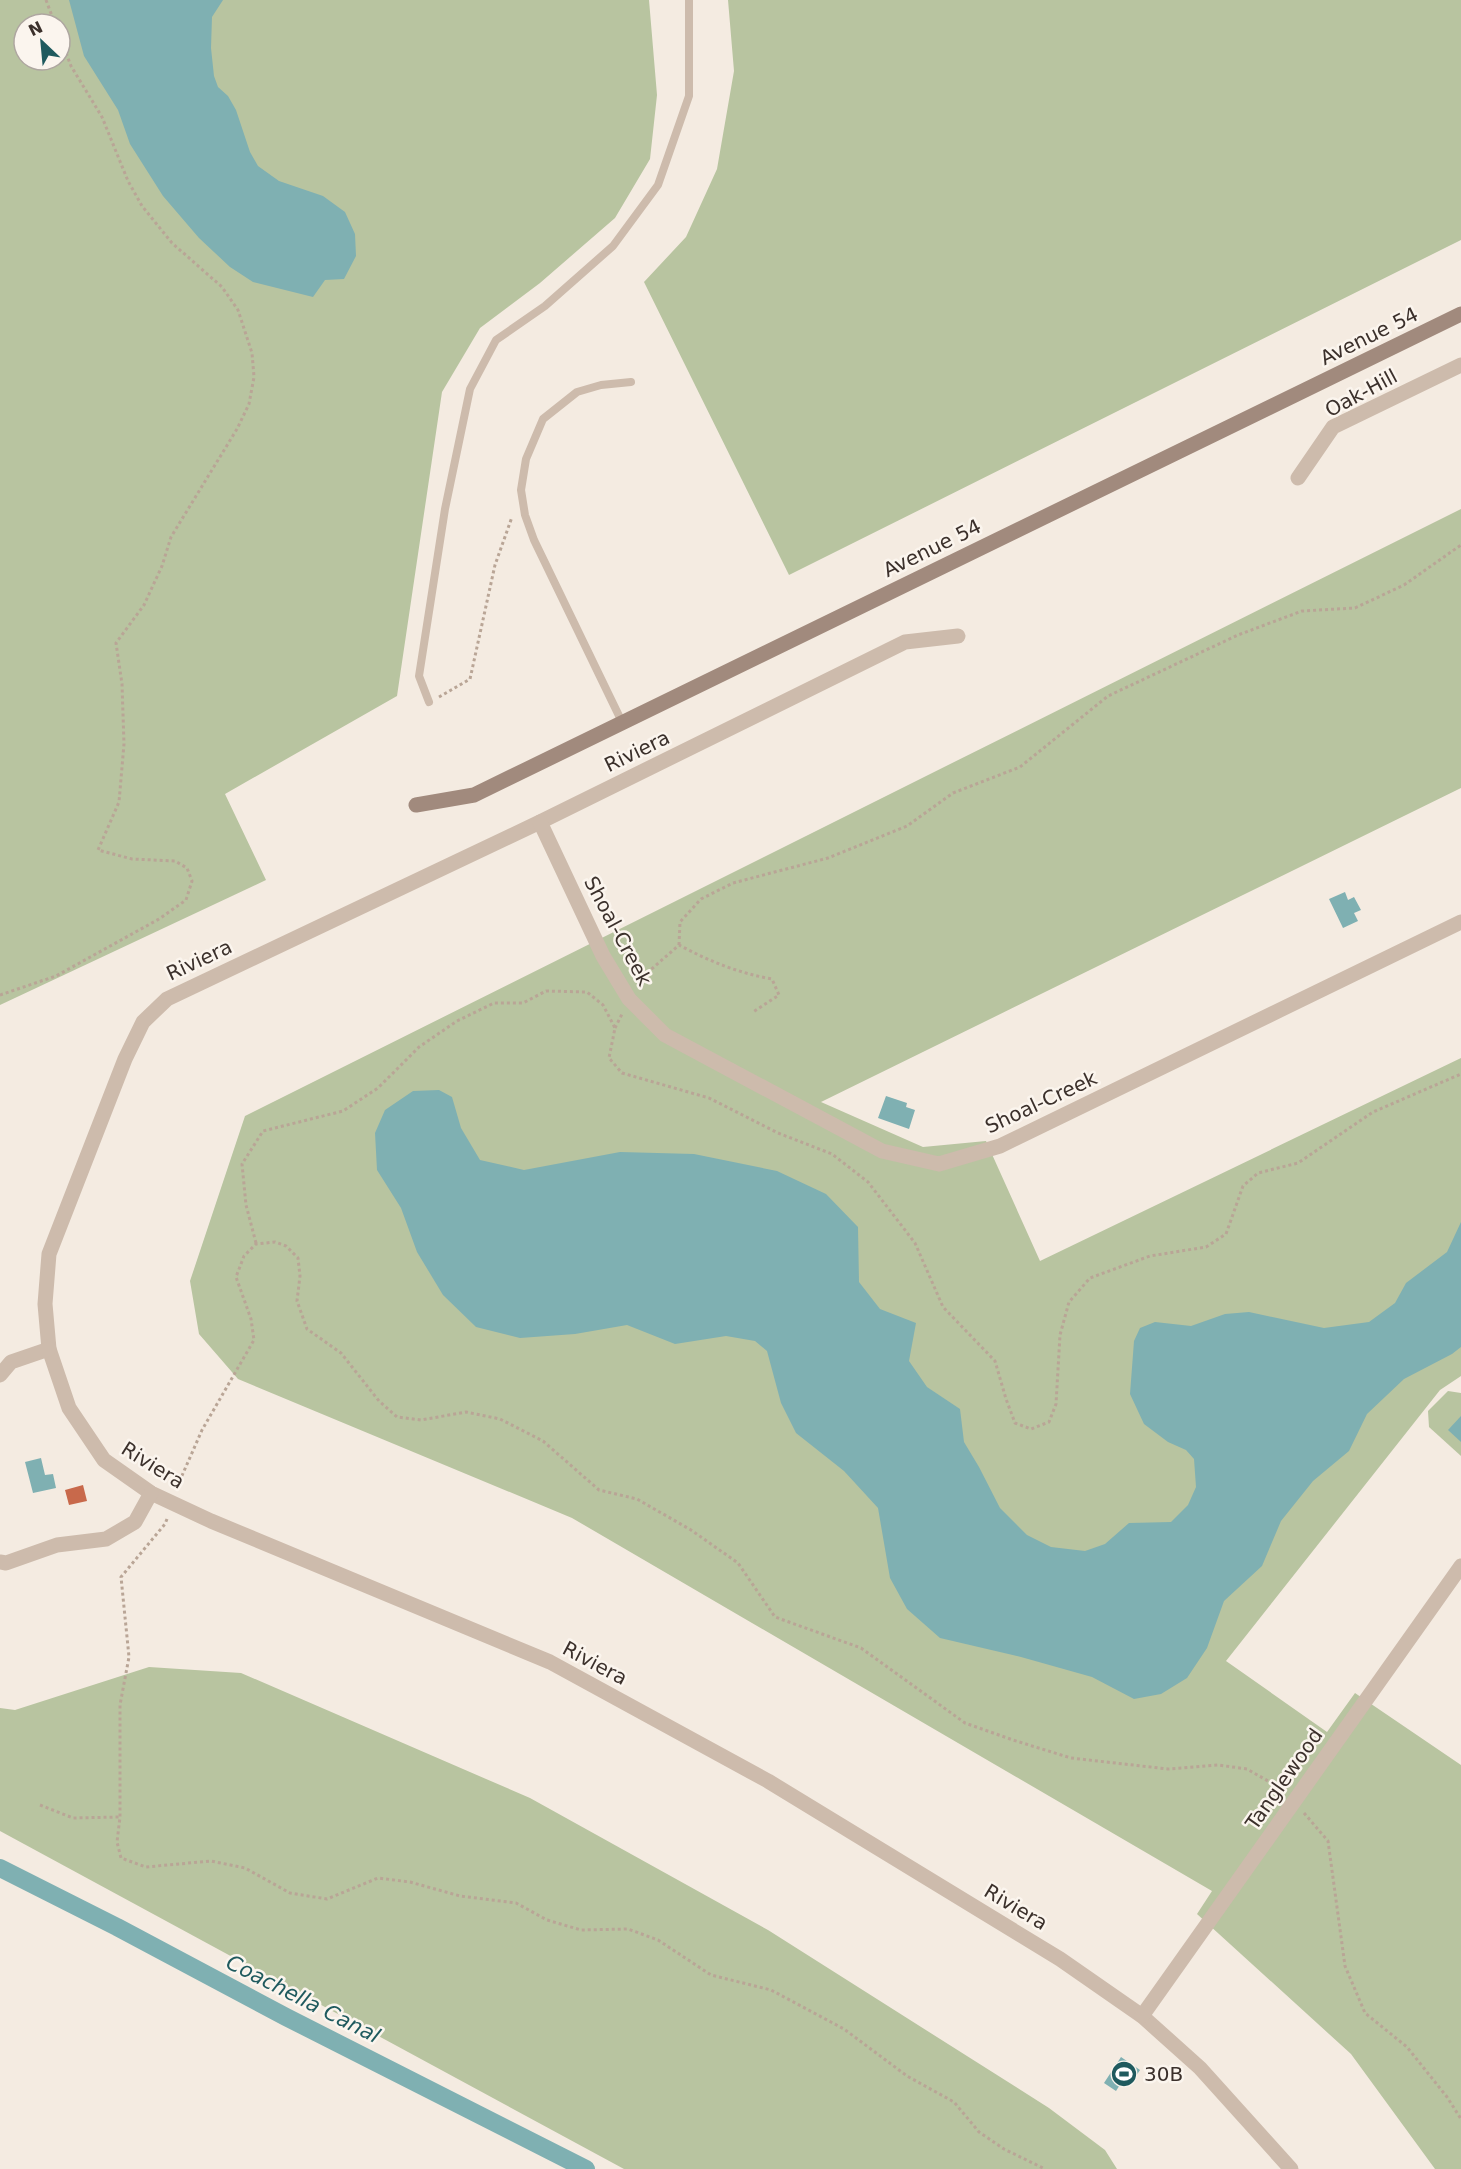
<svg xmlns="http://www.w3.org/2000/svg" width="1461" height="2169" font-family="'DejaVu Sans',sans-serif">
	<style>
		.green { fill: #b8c4a0; fill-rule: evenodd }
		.water { fill: #7fb0b2 }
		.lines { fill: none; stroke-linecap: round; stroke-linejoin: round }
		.canal { stroke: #7fb0b2; stroke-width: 18 }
		.building { fill: #c8694b }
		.path { stroke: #b9a596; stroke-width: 3; stroke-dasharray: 3 3; stroke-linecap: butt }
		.lane { stroke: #cdbbac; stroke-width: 8 }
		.street { stroke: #cdbbac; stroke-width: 15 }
		.secondary { stroke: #a18a7d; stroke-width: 15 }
		.labels { text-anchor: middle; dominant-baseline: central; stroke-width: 5; stroke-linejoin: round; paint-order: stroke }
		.street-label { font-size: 20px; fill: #3b302b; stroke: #fbf5ee }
		.poi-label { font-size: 20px; fill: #3b302b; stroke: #fbf5ee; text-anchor: start }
		.water-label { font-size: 21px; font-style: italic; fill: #1f5a5e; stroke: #fbf5ee }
	</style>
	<rect width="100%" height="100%" fill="#f4ebe1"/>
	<g class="green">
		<path d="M 0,0 L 649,0 L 657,95 L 650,159 L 615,218 L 540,283 L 480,328 L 442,392 L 397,696 L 225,794 L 266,880 L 0,1005 ZM 24,24 L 60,24 L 60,60 L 24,60 Z"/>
		<polygon points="728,0 1461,0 1461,240 789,575 644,282 686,237 717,169 734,71"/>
		<polygon points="1461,509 1461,788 821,1102 923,1147 986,1141 1040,1261 1461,1058 1461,1376 1440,1390 1226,1661 1327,1732 1355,1693 1461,1765 1461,2169 1435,2169 1351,2054 1197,1914 1212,1891 572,1518 238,1379 199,1334 190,1281 245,1116"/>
		<polygon points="1448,1391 1461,1393 1461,1456 1429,1427 1428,1411"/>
		<polygon points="149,1667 241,1673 530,1798 768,1930 1049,2108 1105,2150 1117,2169 624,2169 0,1831 0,1708 15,1710"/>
	</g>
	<g class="water">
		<polygon points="69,0 223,0 212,17 211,48 214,76 218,87 228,96 236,110 250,152 258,166 279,181 323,196 345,212 355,234 356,256 344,279 325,280 313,297 253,282 230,267 199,238 163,196 130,144 118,110 84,56"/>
		<polygon points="1345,892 1348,900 1354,897 1361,910 1354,913 1358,921 1343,928 1329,899"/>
		<polygon points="439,1090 452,1097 461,1128 480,1160 524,1170 620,1152 694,1154 777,1171 826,1194 858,1227 859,1282 880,1309 916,1323 909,1361 927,1387 960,1409 964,1442 979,1467 1000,1508 1027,1535 1051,1547 1085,1551 1105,1544 1129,1523 1171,1522 1188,1505 1196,1487 1194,1459 1186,1450 1168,1442 1144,1424 1130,1394 1134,1341 1140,1328 1155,1322 1191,1326 1225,1314 1249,1312 1324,1328 1369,1322 1395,1303 1406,1283 1447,1252 1461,1222 1461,1347 1452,1354 1404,1379 1367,1414 1349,1451 1313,1481 1281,1521 1262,1566 1224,1601 1207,1648 1187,1678 1161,1694 1134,1699 1092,1677 1021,1657 940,1638 907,1609 890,1578 878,1508 844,1471 796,1433 781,1403 767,1351 755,1341 726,1336 675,1344 627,1325 575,1334 520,1338 476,1327 443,1295 417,1252 401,1208 377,1170 375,1133 385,1110 413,1091"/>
		<polygon points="886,1096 907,1103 906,1107 915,1110 909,1129 878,1118"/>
		<polygon points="1461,1416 1461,1442 1448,1430"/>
		<polygon points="41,1458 45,1475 53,1474 56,1488 33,1493 25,1462"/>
		<polygon points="1121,2057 1140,2070 1132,2082 1125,2077 1116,2091 1104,2083"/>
	</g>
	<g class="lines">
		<polyline class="canal" points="0,1868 117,1927 286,2017 586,2169"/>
	</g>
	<polygon class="building" points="83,1485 87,1501 69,1505 65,1490"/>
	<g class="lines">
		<g class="path">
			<polyline points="46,0 55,24"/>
			<polyline points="439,697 470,679 495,565 512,517"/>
			<polyline points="679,945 680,922 701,899 733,883 828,858 907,826 953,793 1020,767 1108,696 1238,635 1302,611 1355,608 1404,585 1461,545"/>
			<path d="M 638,981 L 679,945 C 709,961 738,973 772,979 L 779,995 L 753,1012"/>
			<polyline points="0,995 56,976 159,919 186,900 192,881 187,868 175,861 132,859 98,850 119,802 124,744 122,684 116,643 144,605 162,566 171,537 237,429 249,404 254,377 252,353 238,310 222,287 172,243 142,206 128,181 102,117 71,66 60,37"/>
			<polyline points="615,1028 622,1014"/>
			<polyline points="256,1243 246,1205 242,1164 263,1131 343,1111 378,1088 419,1047 457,1021 494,1003 523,1003 546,991 587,992 603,1005 615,1028 609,1058 622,1073 709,1098 778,1133 832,1154 868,1182 915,1243 943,1307 995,1361 1006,1399 1015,1423 1031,1429 1049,1422 1056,1404 1060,1335 1069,1302 1090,1278 1150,1256 1206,1247 1226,1234 1243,1186 1258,1173 1298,1163 1373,1112 1461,1074"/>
			<polyline points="177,1487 202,1430 254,1340 251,1319 236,1277 244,1256 256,1244 275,1242 286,1246 298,1258 300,1276 297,1301 307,1329 341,1353 379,1401 397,1417 421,1420 466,1412 500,1419 543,1441 599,1490 637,1499 691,1530 738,1563 775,1617 861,1648 965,1723 1013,1740 1071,1758 1168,1769 1218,1765 1247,1769 1275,1785 1282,1792"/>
			<polyline points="167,1519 165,1524 121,1577 129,1657 120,1705 120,1817 117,1842 121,1858 146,1867 211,1861 245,1868 290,1893 327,1899 378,1878 410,1882 460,1896 516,1903 547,1920 581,1930 628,1929 658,1940 711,1975 771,1990 844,2029 907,2076 954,2102 979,2132 1004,2149 1045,2169"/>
			<polyline points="40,1805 73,1818 120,1817"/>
			<polyline points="1304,1813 1328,1841 1345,1966 1365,2013 1407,2047 1447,2097 1461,2119"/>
		</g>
		<g class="lane">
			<polyline points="429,702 419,676 445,509 470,389 496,340 545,306 613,246 658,185 689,96 689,0"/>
			<polyline points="622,722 534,540 525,515 521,490 526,459 543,419 577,392 601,385 631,382"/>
		</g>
		<g class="street">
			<polyline points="1298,478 1333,427 1461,365"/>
			<polyline points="958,636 905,642 540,822 167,999 143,1022 125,1059 49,1254 45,1304 49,1349 69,1408 104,1460 151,1493 211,1521 550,1662 768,1781 1060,1959 1142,2016 1200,2068 1291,2169"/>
			<polyline points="540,822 603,956 629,999 665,1035 882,1151 939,1164 1000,1146 1461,922"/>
			<polyline points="0,1375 11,1362 49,1349"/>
			<polyline points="0,1562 6,1563 57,1545 106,1539 135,1522 151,1493"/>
			<polyline points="1142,2016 1461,1566"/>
		</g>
		<polyline class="secondary" points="416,805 474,795 1461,314"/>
	</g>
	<defs>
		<g id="stadium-disc" transform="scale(1.35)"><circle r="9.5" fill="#1f5a5e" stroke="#fbf5ee"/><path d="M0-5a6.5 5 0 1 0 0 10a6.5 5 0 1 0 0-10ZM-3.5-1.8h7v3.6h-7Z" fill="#fff"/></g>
	</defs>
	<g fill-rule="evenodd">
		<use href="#stadium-disc" x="1124" y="2074"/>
	</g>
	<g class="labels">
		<g class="street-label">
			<text transform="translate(1369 336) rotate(-26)">Avenue 54</text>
			<text transform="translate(1361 393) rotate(-28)">Oak-Hill</text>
			<text transform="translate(932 548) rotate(-26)">Avenue 54</text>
			<text transform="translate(637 751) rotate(-26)">Riviera</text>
			<text transform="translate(618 931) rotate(62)">Shoal-Creek</text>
			<text transform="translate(199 960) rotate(-25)">Riviera</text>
			<text transform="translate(1041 1102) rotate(-25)">Shoal-Creek</text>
			<text transform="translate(153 1465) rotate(32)">Riviera</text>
			<text transform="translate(595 1663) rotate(28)">Riviera</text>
			<text transform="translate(1284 1779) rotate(-55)">Tanglewood</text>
			<text transform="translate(1016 1907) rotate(31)">Riviera</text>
		</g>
		<g class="poi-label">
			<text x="1144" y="2074">30B</text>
		</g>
		<g class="water-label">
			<text transform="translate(303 1999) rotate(27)">Coachella Canal</text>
		</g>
	</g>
	<g transform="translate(42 42) rotate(334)"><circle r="28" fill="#fbf5ee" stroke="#aea6a0" stroke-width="1.5"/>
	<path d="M0-4.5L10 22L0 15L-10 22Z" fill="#1f5a5e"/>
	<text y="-9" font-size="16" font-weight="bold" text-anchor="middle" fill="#3b302b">N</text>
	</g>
</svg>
